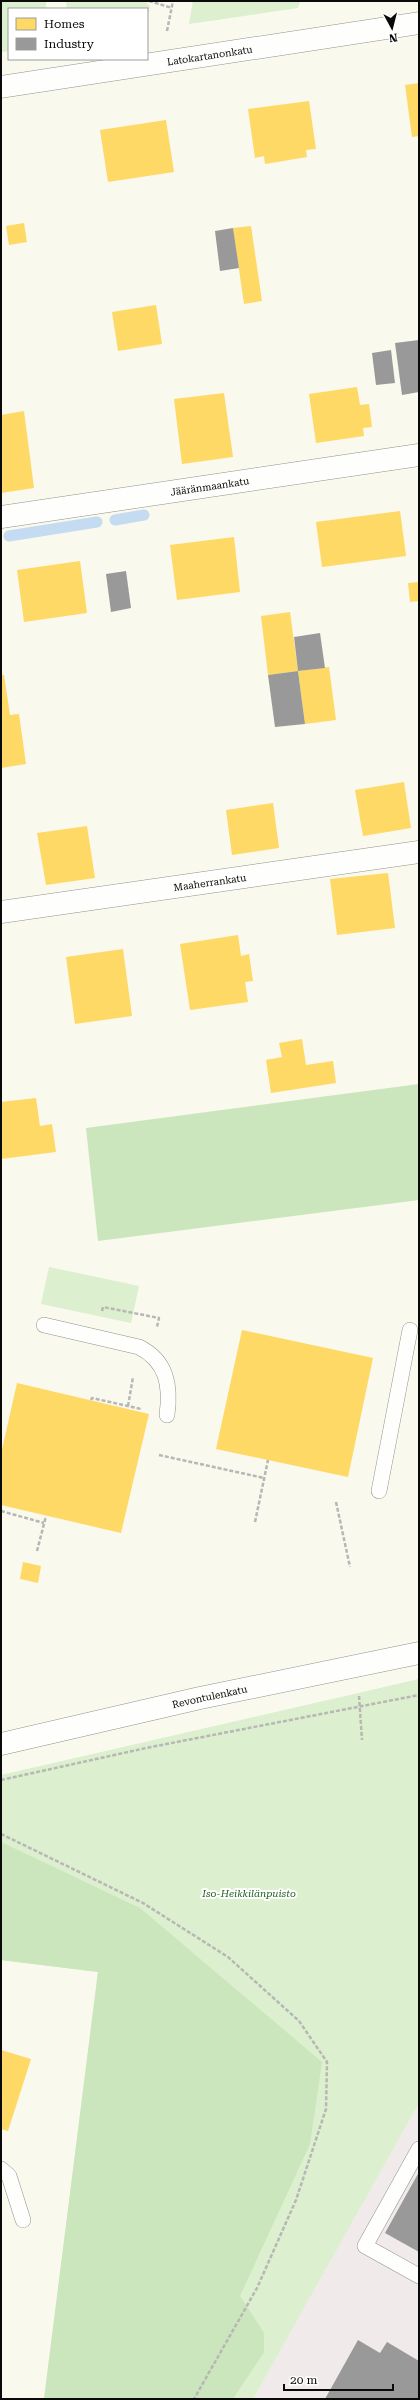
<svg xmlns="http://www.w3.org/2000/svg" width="420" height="2400" font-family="'Roboto Serif',serif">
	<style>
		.industrial { fill: #f0eaea }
		.green { fill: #dcefce }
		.forest { fill: #cbe6bc }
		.homes { fill: #ffd966 }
		.industry { fill: #999 }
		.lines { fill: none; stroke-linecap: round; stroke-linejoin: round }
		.stream { stroke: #c5dbf1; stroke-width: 11 }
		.lane-casing { stroke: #92928c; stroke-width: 16 }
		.street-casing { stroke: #92928c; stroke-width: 23 }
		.path { stroke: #b7b7b5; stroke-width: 2.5; stroke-dasharray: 4 2; stroke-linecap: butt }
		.lane { stroke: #fefefc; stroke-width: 15 }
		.street { stroke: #fefefc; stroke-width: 22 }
		.labels { text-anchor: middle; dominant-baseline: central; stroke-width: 4; stroke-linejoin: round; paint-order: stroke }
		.street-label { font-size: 10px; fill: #0a0a0a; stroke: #fff }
		.park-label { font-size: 10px; font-style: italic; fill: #205e1e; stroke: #fff }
	</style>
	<rect width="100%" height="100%" fill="#f9f9ed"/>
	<polygon class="industrial" points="419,2103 419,2399 253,2399 325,2270"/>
	<g class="green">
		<polygon points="1,1 46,1 46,9 9,9 9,51 1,52"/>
		<polygon points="66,1 145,1 150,6 147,20 147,9 67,9"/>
		<polygon points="193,1 300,1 298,8 189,24"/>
		<polygon points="49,1267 139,1286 131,1323 41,1304"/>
		<polygon points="419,1679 419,2103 253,2399 44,2399 98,1972 1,1960 1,1775"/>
	</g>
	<g class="forest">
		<polygon points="419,1084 419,1200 98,1241 86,1128"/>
		<polygon points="1,1842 140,1908 322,2062 310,2144 240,2296 264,2333 264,2352 233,2399 44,2399 98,1972 1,1960"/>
	</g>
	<g class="homes">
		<polygon points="419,83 419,136 412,137 405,85"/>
		<polygon points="309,101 316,149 306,150 307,157 265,164 264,156 255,158 248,109"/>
		<polygon points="166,120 174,172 108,182 100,130"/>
		<polygon points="24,223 27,242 9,245 6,226"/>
		<polygon points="251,226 262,301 244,304 233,228"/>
		<polygon points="156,305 162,344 118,351 112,312"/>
		<polygon points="357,387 360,405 369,404 372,427 363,428 364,436 316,443 309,394"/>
		<polygon points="224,393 233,457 182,464 174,399"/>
		<polygon points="24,411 34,488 1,493 1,415"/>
		<polygon points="400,511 406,556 322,567 316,522"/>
		<polygon points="234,537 240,592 177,600 170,545"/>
		<polygon points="80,561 87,613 24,622 17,570"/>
		<polygon points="419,582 419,601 410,602 408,583"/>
		<polygon points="290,612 298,671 329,667 336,720 305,724 298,671 268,675 261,616"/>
		<polygon points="1,675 4,675 10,715 19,714 26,764 1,768"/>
		<polygon points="404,782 411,828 363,836 355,790"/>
		<polygon points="273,803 279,848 232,855 226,810"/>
		<polygon points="87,826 95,878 46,885 37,833"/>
		<polygon points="388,873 395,928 337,935 330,879"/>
		<polygon points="238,935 241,956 249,954 253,981 245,982 248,1002 190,1010 180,944"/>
		<polygon points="123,949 132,1016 75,1024 66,957"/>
		<polygon points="302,1039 306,1065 333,1061 336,1083 271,1093 266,1060 282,1057 279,1043"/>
		<polygon points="36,1098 40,1126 52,1124 56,1152 1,1159 1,1102"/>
		<polygon points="242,1330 373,1358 348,1477 216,1449"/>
		<polygon points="17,1383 149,1414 121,1533 1,1505 1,1454"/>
		<polygon points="23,1562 41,1566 38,1583 20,1579"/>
		<polygon points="1,2050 31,2059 8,2131 1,2129"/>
	</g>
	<g class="industry">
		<polygon points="233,228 239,268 220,271 215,231"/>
		<polygon points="419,340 419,392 402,395 395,343"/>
		<polygon points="391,350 395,383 376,385 372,353"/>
		<polygon points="126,571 131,608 111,612 106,574"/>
		<polygon points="320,633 325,668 298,671 294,637"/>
		<polygon points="298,671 305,724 275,727 268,675"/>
		<polygon points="419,2172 419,2252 385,2233"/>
		<polygon points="358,2340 380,2353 387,2342 419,2361 419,2399 325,2399"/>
	</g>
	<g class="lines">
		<g class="stream">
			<polyline points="115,520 144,515"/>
			<polyline points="9,536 97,522"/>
		</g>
		<g class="lane-casing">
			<g id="lane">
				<path d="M 44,1325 L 139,1347 C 167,1361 171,1386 167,1415"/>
				<polyline points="379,1491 410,1330"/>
				<polyline points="419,2149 365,2246 419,2276"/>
				<polyline points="1,2169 9,2176 23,2220"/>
			</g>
		</g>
		<g class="street-casing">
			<g id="street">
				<path id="s1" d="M 1,87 L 419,23"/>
				<path id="s2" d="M 1,517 L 419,455"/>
				<path id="s3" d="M 1,912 L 419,852"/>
				<path id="s4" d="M 1,1744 L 200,1698 L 419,1653"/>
			</g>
		</g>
		<g class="path">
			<polyline points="149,1 172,8"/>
			<polyline points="167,31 173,1"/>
			<polyline points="102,1311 103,1307 159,1318 157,1327"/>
			<polyline points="91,1400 92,1398 141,1409"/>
			<polyline points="128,1406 133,1377"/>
			<polyline points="159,1455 264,1478"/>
			<polyline points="336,1502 350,1567"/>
			<polyline points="1,1511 44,1523"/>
			<polyline points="255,1522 268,1460"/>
			<polyline points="37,1551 46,1516"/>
			<polyline points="359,1696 362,1740"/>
			<polyline points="1,1780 146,1748 419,1695"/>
			<polyline points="1,1834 143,1903 228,1957 299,2021 327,2062 326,2109 296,2200 257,2288 194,2399"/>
		</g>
		<use href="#lane" class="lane"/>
		<use href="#street" class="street"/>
	</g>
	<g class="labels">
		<g class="street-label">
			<text stroke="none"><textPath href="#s1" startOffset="211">Latokartanonkatu</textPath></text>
			<text stroke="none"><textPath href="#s2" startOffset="211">Jääränmaankatu</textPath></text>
			<text stroke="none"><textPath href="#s3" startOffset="211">Maaherrankatu</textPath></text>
			<text stroke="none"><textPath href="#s4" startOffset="214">Revontulenkatu</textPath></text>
		</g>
		<g class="park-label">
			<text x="249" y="1893">Iso-Heikkilänpuisto</text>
		</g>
	</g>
	<rect width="420" height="2400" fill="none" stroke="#0a0a0a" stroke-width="4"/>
	<rect x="8" y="8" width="140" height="52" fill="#ffffff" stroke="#9d9d9d"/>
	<rect x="16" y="18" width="20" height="12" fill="#ffd966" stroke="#9d9d9d"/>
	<text x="44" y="28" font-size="12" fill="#0a0a0a">Homes</text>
	<rect x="16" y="38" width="20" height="12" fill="#999999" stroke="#9d9d9d"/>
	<text x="44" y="48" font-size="12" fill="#0a0a0a">Industry</text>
	<g transform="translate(392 28) rotate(173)" stroke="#ffffff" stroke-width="3" paint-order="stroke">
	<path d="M0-3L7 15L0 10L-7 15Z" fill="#0a0a0a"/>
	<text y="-6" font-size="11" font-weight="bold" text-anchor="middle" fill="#0a0a0a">N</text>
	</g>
	<path d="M284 2384v6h109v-6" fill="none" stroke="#0a0a0a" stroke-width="2"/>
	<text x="290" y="2384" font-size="12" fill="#0a0a0a" stroke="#ffffff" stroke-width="3" paint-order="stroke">20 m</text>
</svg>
